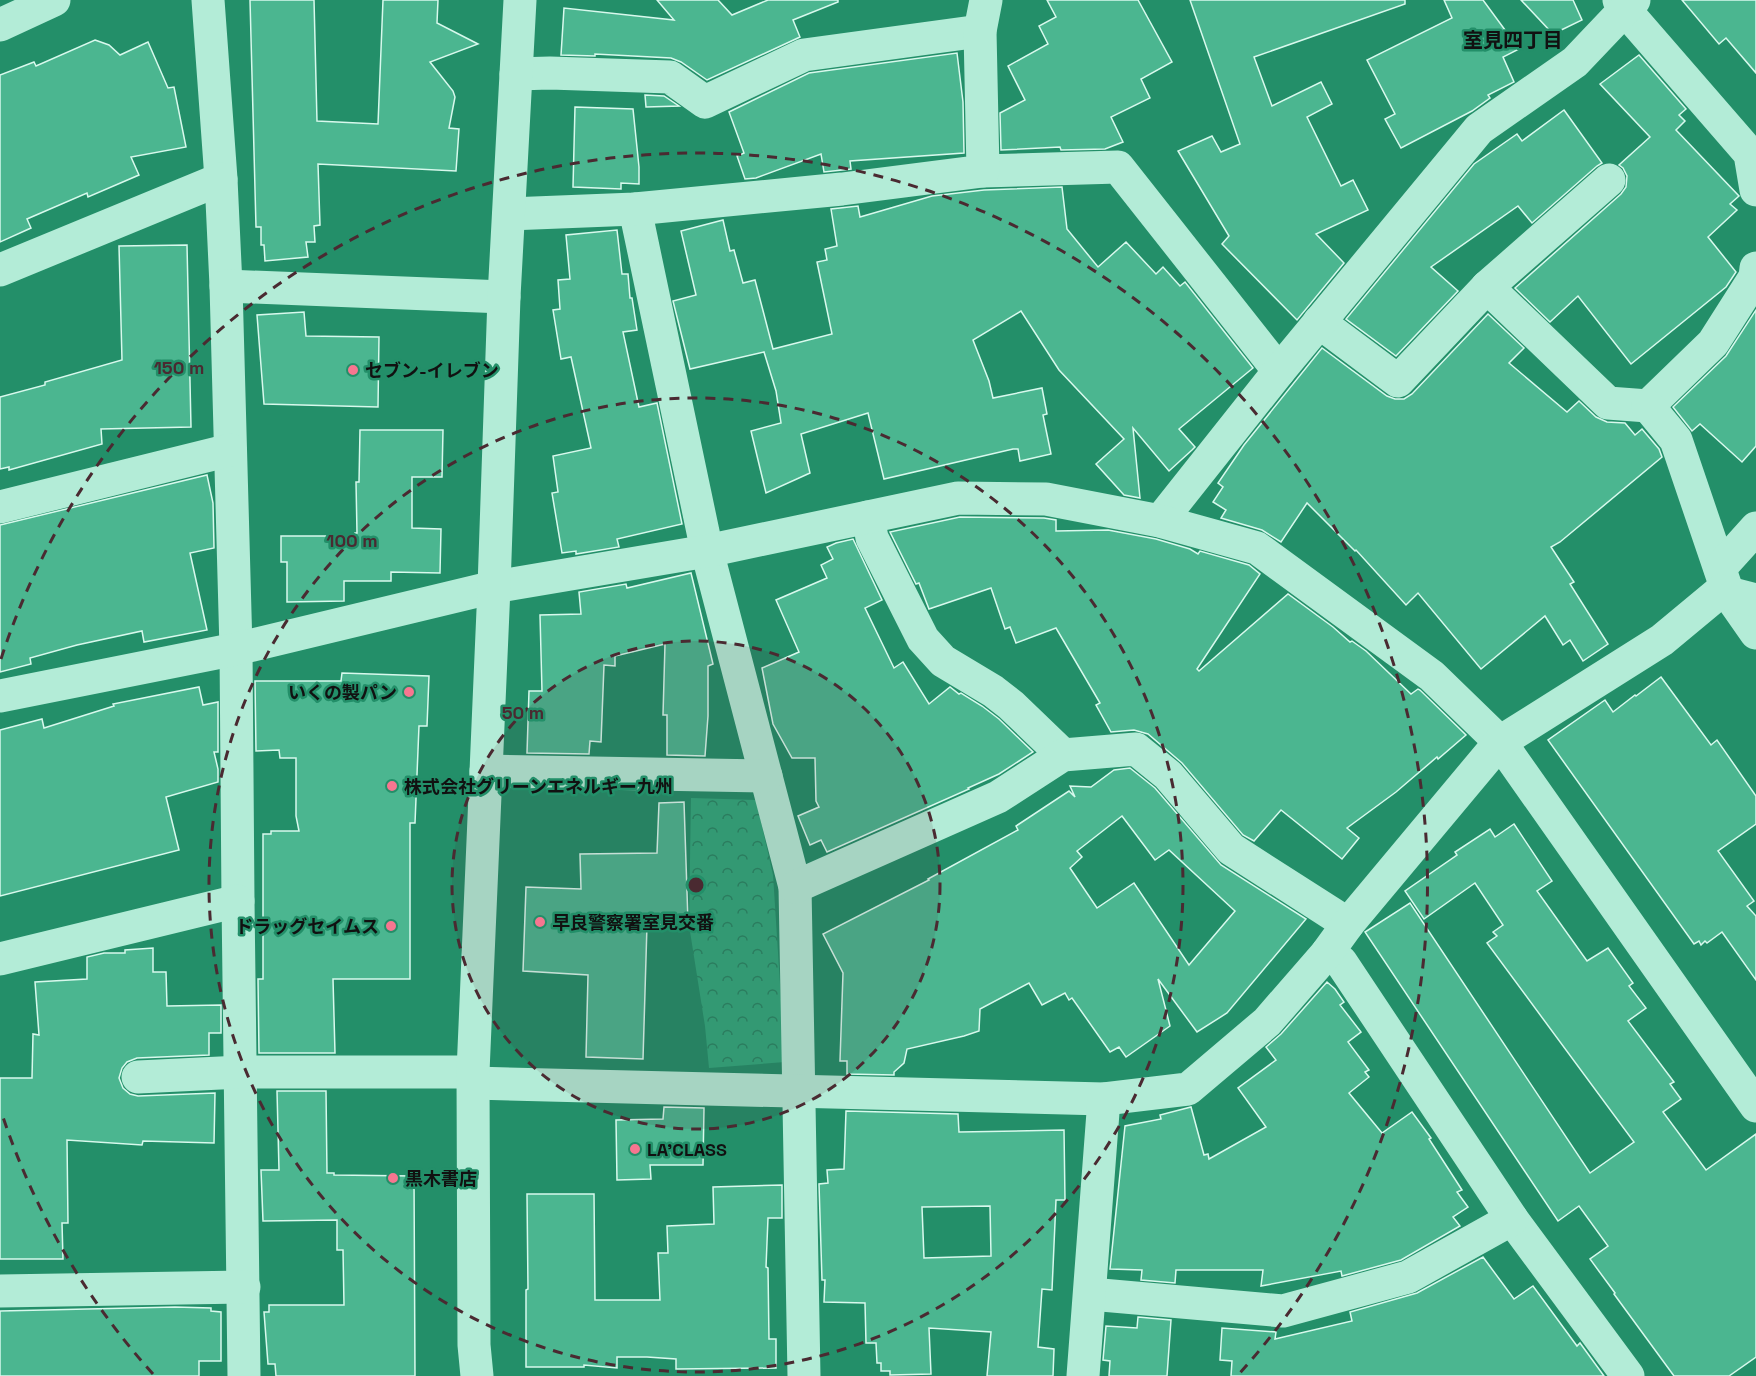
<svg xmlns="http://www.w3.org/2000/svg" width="1756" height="1376" font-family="'Space Grotesk','Noto Sans JP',sans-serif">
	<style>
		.park { fill: url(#park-crowns) }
		.building { fill: #4bb690; stroke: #d8f9ed; stroke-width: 1.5; fill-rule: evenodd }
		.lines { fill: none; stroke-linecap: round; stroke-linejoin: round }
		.minor { stroke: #b3ecd7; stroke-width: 33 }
		.ring { fill: none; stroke: #4a2a31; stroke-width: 3; stroke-dasharray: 10 8 }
		.poi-dot { fill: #f77690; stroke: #238f69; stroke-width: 2 }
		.labels { text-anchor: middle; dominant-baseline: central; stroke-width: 5; stroke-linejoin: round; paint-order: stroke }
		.poi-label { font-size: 18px; font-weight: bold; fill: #111; stroke: #238f69; text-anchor: start }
		.neighbourhood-label { font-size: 20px; font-weight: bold; fill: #111; stroke: #238f69 }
		.centre { fill: #4a2a31; stroke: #238f69; stroke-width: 3 }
		.ring-label { font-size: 18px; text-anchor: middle; font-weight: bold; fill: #4a2a31; stroke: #238f69; stroke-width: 5; stroke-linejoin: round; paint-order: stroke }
	</style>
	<defs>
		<pattern id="park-crowns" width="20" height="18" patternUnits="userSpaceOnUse" patternTransform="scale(1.5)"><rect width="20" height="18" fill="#30a97d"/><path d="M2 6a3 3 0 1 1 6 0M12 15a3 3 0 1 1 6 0" fill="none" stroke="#278865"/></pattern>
	</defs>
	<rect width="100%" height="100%" fill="#238f69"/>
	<polygon class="park" points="691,798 756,800 773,875 785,1062 709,1068 705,1026 689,925"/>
	<g class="building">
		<polygon points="250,0 314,0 317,121 378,124 383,0 438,0 437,23 478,44 430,62 453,91 455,97 449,128 459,129 456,171 318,164 320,225 314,226 315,242 306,242 308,257 265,261 264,245 261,245 261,227 256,227"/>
		<polygon points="657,0 718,0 732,15 768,0 838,0 838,2 793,20 800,37 707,80 681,62 671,58 595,54 595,56 561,55 564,8 674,20"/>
		<polygon points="1047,0 1138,0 1172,62 1141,79 1150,98 1111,117 1123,142 1105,149 1061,150 1060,147 1001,150 1000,113 1025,100 1008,66 1048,44 1039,26 1056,17"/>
		<polygon points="1190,0 1405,0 1405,4 1254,57 1272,106 1321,82 1332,104 1307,117 1341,186 1353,180 1368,210 1316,234 1344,263 1297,320 1222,244 1229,236 1178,151 1212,136 1221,152 1240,144"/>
		<polygon points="1444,0 1483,0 1519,49 1503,57 1514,82 1488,95 1490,98 1472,111 1401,148 1385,119 1395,114 1367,60 1452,18"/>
		<polygon points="1521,0 1573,0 1582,20 1553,34"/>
		<polygon points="1682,0 1756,0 1756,73 1726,38 1719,44"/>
		<polygon points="95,40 109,45 120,55 148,42 168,88 174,87 186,147 131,157 139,175 88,197 87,193 27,219 31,228 0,242 0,75 34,62 36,66"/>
		<polygon points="957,53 963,102 964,153 850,161 851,169 824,172 821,154 756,178 745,179 737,156 744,153 729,112 809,73"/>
		<polygon points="1639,55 1686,109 1679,115 1685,121 1676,130 1739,196 1730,204 1737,210 1708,237 1736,272 1726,287 1631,364 1578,296 1550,322 1515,288 1621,194 1626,187 1627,176 1623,168 1619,165 1650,137 1600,84"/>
		<polygon points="645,95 664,96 679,106 646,107"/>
		<polygon points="575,107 633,109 639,167 639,184 621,183 621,189 573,187"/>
		<polygon points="1564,110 1602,163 1597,166 1532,223 1518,206 1431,267 1458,291 1396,356 1346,319 1474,164 1517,134 1522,141"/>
		<polygon points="1062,187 1067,229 1098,267 1126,242 1156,274 1163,267 1180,286 1185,282 1253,368 1179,429 1195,447 1192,450 1169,471 1133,428 1140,498 1124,495 1096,464 1124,439 1059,370 1021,311 973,340 989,381 993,398 1042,388 1047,414 1043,415 1051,454 1020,461 1018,449 1013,449 884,479 868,413 801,434 810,473 766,493 751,431 781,423 776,391 764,352 690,369 673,301 696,295 681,231 723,220 730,251 734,250 743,283 755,280 773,349 832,334 817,262 827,260 825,249 837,246 831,209 858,206 860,217 932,196 984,190"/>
		<polygon points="617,230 622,274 628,274 630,298 632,298 637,330 623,332 639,407 657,403 682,524 617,539 619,547 576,554 576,551 562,553 552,493 558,492 553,456 591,448 571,357 561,359 553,310 560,309 558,280 570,279 566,235"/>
		<polygon points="187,245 191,427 101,429 102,444 9,470 9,467 0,469 0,397 45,385 45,382 122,360 119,246"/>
		<polygon points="1756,310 1756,446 1742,462 1700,424 1692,431 1673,407 1726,356"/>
		<polygon points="304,312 306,336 379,337 378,407 264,404 257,315"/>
		<polygon points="1488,314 1524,348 1509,363 1567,412 1579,401 1596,417 1607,422 1625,423 1635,435 1642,429 1659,449 1662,457 1560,542 1551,547 1574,582 1570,584 1608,644 1583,661 1570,640 1563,645 1545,616 1481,669 1418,593 1406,605 1356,550 1355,551 1307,503 1281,542 1262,530 1221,518 1226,510 1213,502 1223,487 1218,483 1244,445 1322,348 1387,396 1395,399 1404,399 1412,394"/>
		<polygon points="360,430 443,430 442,477 412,477 412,528 441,529 440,573 391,572 391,581 344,581 344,601 287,602 287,562 281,562 281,536 355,536 355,533 357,533 356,482 359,482"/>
		<polygon points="207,475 213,503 214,548 190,553 207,630 144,642 142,631 77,645 30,658 31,664 0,672 0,525"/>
		<polygon points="960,517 1044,518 1056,520 1056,531 1108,530 1156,539 1190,549 1198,554 1200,551 1249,565 1260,574 1197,669 1199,671 1288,594 1333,627 1350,642 1352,641 1366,651 1411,694 1418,689 1420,690 1466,735 1438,759 1437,757 1396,792 1347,828 1359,838 1342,859 1281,810 1254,841 1243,835 1182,763 1148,734 1134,730 1111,732 1096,705 1100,703 1056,628 1016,643 1010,627 1005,629 991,588 929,609 919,583 916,584 890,532"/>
		<polygon points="853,539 882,600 865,608 894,668 903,662 929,704 950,687 959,694 961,693 982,706 999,719 1033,752 999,774 968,788 969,789 827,852 821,840 810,845 798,816 819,807 816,801 815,758 792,758 773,724 762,668 799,652 776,600 827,578 821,565 833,559 827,547 836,543"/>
		<polygon points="691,573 713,664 708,666 708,716 705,756 667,755 667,715 663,715 665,644 615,656 615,666 604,665 601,742 590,741 589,754 527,753 529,691 542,691 540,615 581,614 579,592 626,584 627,588"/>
		<polygon points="342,673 429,676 427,726 419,726 415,823 410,823 410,979 333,979 335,1053 259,1053 258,979 263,979 263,834 271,834 271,831 299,831 296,816 296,758 280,758 279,750 256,751 255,681 341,681"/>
		<polygon points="1661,677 1711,745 1717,740 1756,796 1756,824 1718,851 1754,901 1747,906 1756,916 1756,980 1722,932 1707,943 1705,941 1701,945 1699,941 1694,944 1548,740 1605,700 1613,712 1635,695 1636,696"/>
		<polygon points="199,687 203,705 218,702 218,752 214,752 218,769 218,782 166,797 179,850 0,896 0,730 42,719 44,728 114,706 113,704"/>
		<path d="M 1130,768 L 1155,788 L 1221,865 L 1306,919 L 1227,1013 L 1197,1032 L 1158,979 L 1170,1026 L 1126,1057 L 1119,1047 L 1110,1052 L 1072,998 L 1069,1000 L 1065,993 L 1042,1005 L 1029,983 L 980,1009 L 979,1031 L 964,1036 L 907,1049 L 904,1063 L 894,1072 L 894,1075 L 847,1074 L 847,1061 L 840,1061 L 843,973 L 823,934 L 929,880 L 928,879 L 1018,830 L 1016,826 L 1069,791 L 1075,797 L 1070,786 L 1091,787 L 1114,770 ZM 1122,816 L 1155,860 L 1169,850 L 1235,911 L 1189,965 L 1134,883 L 1097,908 L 1070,868 L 1082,857 L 1077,851 Z"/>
		<polygon points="684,802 688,922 647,925 643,1059 586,1057 588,975 523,971 526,887 581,889 580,854 657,853 659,803"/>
		<polygon points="1514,824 1552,881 1537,891 1587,961 1608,948 1633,983 1629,986 1646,1008 1628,1021 1674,1082 1670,1084 1681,1099 1663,1112 1706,1170 1756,1134 1756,1357 1729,1376 1674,1376 1614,1294 1615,1293 1590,1259 1608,1246 1579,1206 1558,1221 1365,932 1410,903 1590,1173 1634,1142 1487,943 1497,936 1493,932 1503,925 1475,883 1424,919 1405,891 1457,855 1455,852 1490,829 1495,837"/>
		<polygon points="153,948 153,972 166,972 167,1006 221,1005 221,1033 209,1033 209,1055 137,1058 127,1062 122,1068 119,1078 123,1088 130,1094 138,1096 215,1093 214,1143 143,1141 142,1145 67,1140 68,1223 62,1223 63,1259 0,1259 0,1078 32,1078 33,1034 39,1035 35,982 87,979 87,957 104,953 125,953 125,950"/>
		<polygon points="1327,982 1335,989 1344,1002 1340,1005 1361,1032 1348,1042 1369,1070 1365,1072 1369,1077 1349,1093 1382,1133 1412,1112 1431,1138 1429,1139 1462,1190 1457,1192 1468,1207 1453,1217 1460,1226 1401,1260 1342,1276 1341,1271 1261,1286 1263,1270 1176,1270 1175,1283 1141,1280 1142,1270 1110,1269 1125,1126 1161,1119 1160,1115 1191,1107 1204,1155 1208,1154 1209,1159 1266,1127 1238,1088 1276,1060 1266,1047 1281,1034"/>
		<polygon points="277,1091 326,1091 327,1173 334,1173 334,1175 414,1176 415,1376 276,1376 275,1364 268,1364 264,1312 269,1312 269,1305 344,1305 343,1250 337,1250 337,1220 263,1221 261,1170 279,1170"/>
		<polygon points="664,1107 704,1108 703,1165 650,1165 651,1179 617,1180 616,1120 663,1119"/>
		<path d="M 846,1111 L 958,1114 L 959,1132 L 1064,1130 L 1065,1200 L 1056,1200 L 1052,1290 L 1042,1289 L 1038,1347 L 1054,1349 L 1053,1376 L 987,1376 L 991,1332 L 929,1328 L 931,1374 L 890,1375 L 890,1371 L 881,1371 L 881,1363 L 877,1363 L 876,1343 L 866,1343 L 865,1303 L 824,1302 L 825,1280 L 822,1280 L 819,1184 L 828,1183 L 827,1170 L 844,1169 ZM 990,1206 L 991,1256 L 924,1258 L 922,1207 Z"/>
		<polygon points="782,1185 782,1218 768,1218 766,1267 768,1268 769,1339 776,1339 776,1368 676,1369 676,1359 647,1357 617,1357 617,1368 584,1365 584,1367 526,1367 526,1290 528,1289 527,1194 594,1194 595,1300 660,1300 658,1253 668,1253 667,1226 714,1224 713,1187"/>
		<polygon points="1483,1257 1514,1299 1533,1286 1577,1346 1580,1343 1604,1376 1231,1376 1232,1361 1220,1360 1222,1328 1276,1332 1275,1339 1352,1321 1350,1312 1417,1293"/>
		<polygon points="175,1307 211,1308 211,1311 221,1312 221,1361 199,1361 199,1376 0,1376 0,1311"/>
		<polygon points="1138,1317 1171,1320 1167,1376 1109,1376 1110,1361 1103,1360 1106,1326 1137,1328"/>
	</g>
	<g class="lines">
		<g class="minor">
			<polyline points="208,0 221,179"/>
			<polyline points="1619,0 1625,10 1750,154 1756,190"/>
			<polyline points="0,25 54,0"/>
			<polyline points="516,74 550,73 670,77 705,102 804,55 980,31"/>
			<polyline points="983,171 1118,167 1279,371"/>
			<polyline points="635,209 707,551 795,887 804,1376"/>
			<polyline points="509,214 635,209 842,189 983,171 980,31 986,0"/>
			<polyline points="0,270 221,179 226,286 236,649 238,901 244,1376"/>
			<polyline points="226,286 504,297"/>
			<polyline points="1487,287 1609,180"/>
			<polyline points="1319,322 1398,381 1487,287 1608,403 1648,406 1713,343 1755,277 1756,268"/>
			<polyline points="1648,406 1676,440 1728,593 1756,633"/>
			<polyline points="0,507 230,450"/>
			<polyline points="868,517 872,538 923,639 943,661 993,691 1011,705 1063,755"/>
			<polyline points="1160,521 1279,371 1479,129 1575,62 1634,0"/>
			<polyline points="1720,568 1756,528"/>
			<polyline points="0,696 236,649 494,587 707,551 958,498 1046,499 1160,521 1257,548 1432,676 1500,742 1756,1106"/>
			<polyline points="486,771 766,776"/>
			<polyline points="795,887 998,797 1063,755 1136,749 1168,775 1231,849 1348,924"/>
			<polyline points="1327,953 1341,962 1512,1219 1628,1376"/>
			<polyline points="0,959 238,901"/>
			<polyline points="138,1077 241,1072 473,1072"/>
			<polyline points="473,1083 1104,1099 1188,1089 1267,1022 1327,953 1348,924 1500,742 1662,640 1721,591 1756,600"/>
			<polyline points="0,1291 244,1287"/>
			<polyline points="1090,1294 1283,1311 1408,1277 1512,1219"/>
			<polyline points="477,1376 474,1345 473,1072 494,587 504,297 520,0"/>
			<polyline points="1083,1376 1104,1099"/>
		</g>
	</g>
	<circle cx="696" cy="885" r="244" fill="#4a2a31" fill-opacity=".12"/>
	<g class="ring">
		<circle cx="696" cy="885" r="244"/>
		<circle cx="696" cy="885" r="487"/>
		<path d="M153 1374A731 731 0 0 1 1 1111M1 659A731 731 0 1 1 1239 1374"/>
	</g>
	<g class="poi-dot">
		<circle cx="353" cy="370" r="6"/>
		<circle cx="409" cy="692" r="6"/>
		<circle cx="392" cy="786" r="6"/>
		<circle cx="540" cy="922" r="6"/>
		<circle cx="391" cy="926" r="6"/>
		<circle cx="635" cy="1149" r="6"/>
		<circle cx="393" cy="1178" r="6"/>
	</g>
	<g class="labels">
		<g class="poi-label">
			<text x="365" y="370">セブン-イレブン</text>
			<text x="397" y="692" text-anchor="end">いくの製パン</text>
			<text x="404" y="786">株式会社グリーンエネルギー九州</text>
			<text x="552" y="922">早良警察署室見交番</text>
			<text x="379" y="926" text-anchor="end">ドラッグセイムス</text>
			<text x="647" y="1149">LA’CLASS</text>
			<text x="405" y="1178">黒木書店</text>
		</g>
		<g class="neighbourhood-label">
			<text x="1513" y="40">室見四丁目</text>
		</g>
	</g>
	<circle cx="696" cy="885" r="9" class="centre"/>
	<g class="ring-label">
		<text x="179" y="374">150 m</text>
		<text x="352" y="547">100 m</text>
		<text x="523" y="719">50 m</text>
	</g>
</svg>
